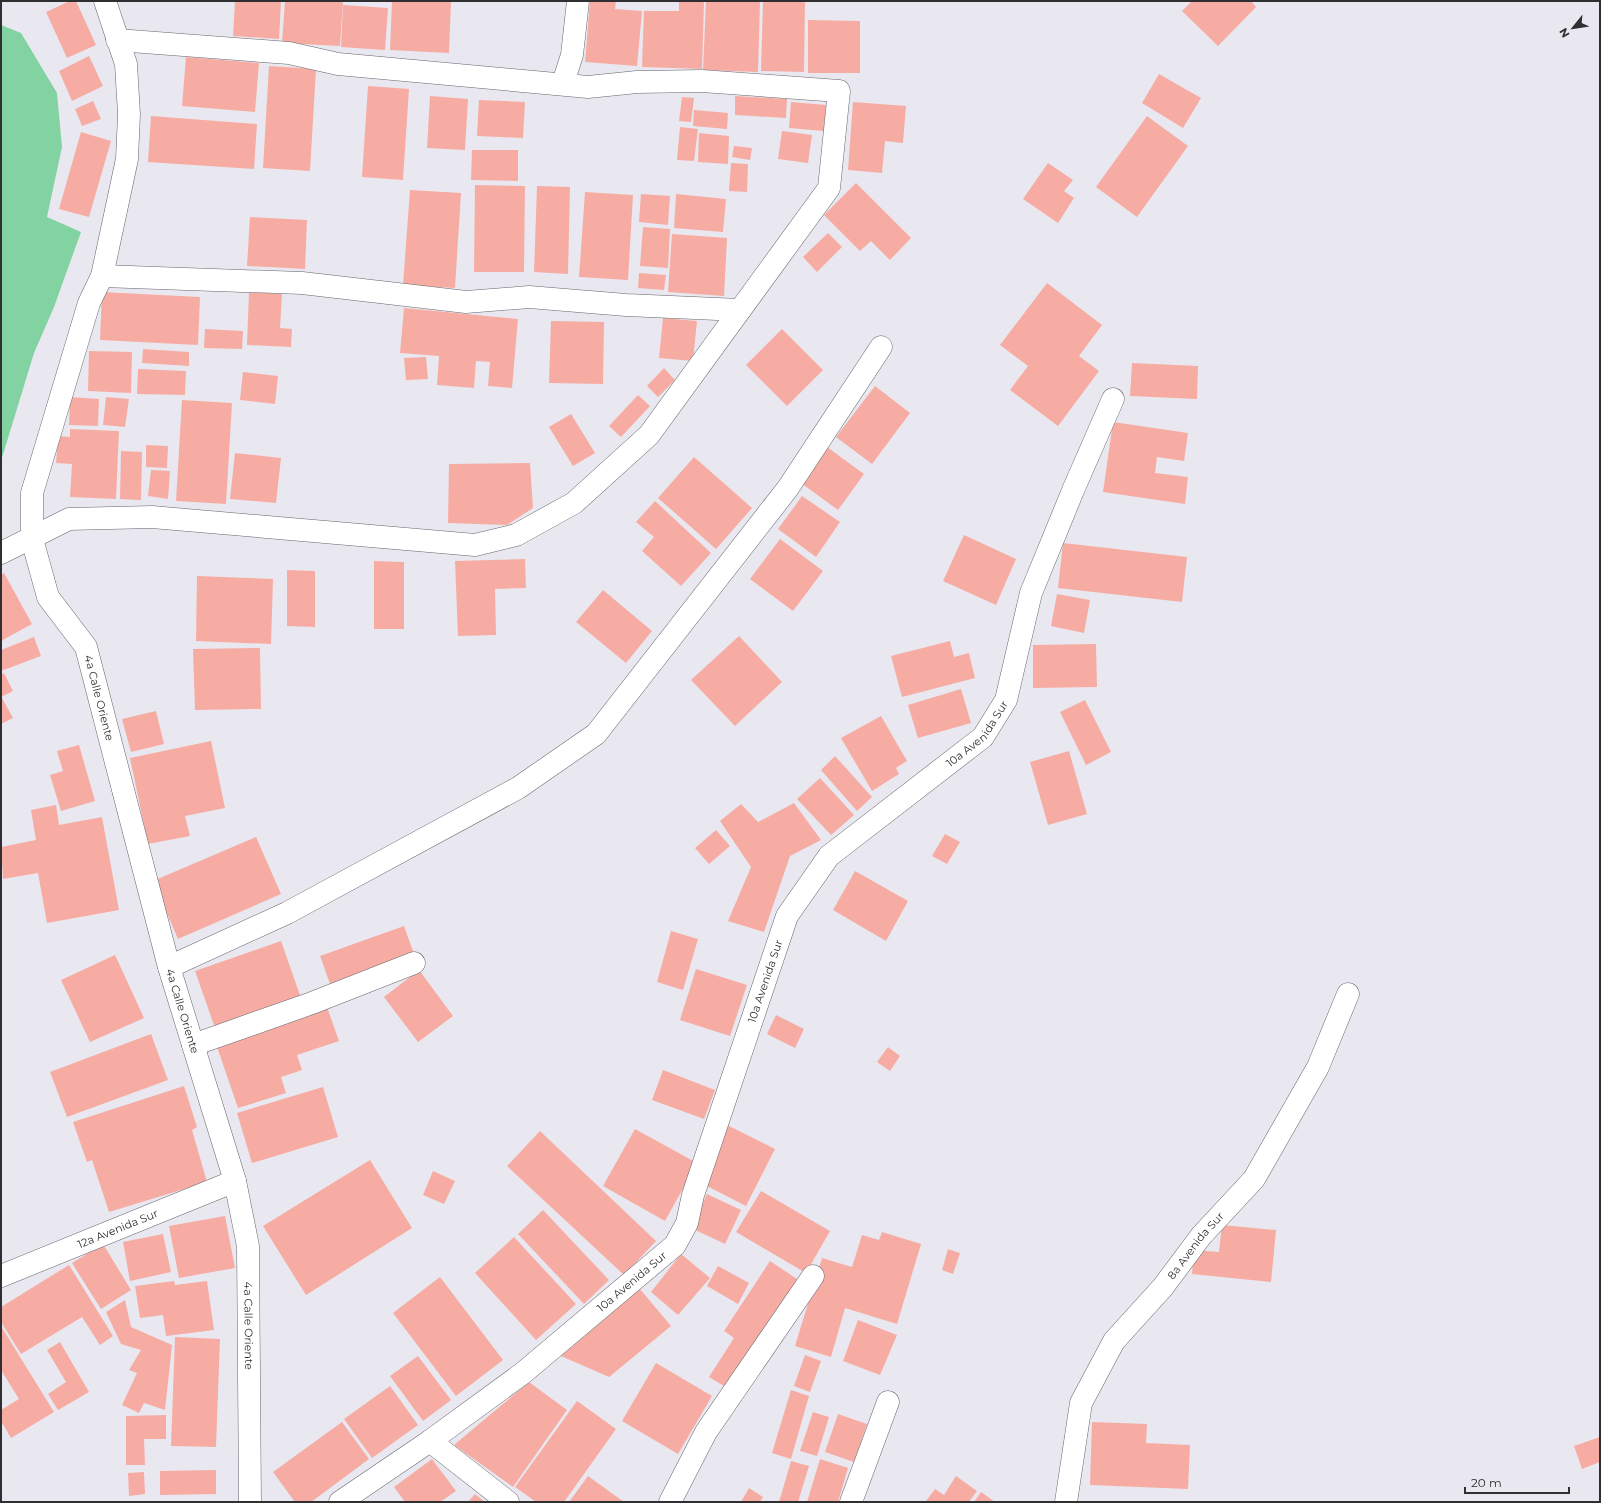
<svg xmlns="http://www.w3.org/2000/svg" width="1601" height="1503" font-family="Montserrat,sans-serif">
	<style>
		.green { fill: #83d3a2 }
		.building { fill: #f7aca3 }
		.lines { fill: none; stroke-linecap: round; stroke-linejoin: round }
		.street-casing { stroke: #66656c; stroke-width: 23 }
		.street { stroke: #fff; stroke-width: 22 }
		.labels { text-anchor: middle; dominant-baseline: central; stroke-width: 3.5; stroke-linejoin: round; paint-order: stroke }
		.street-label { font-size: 11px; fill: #2f2f32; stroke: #e9e8f0 }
	</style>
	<rect width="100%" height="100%" fill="#e9e8f0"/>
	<polygon class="green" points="1,25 21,33 57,93 62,147 47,217 81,232 54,307 34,353 1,461"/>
	<g class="building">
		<polygon points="70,1 76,1 96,45 67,58 46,12"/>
		<polygon points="235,1 281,1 279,39 233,36"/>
		<polygon points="285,1 343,1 340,46 282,43"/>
		<polygon points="392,1 451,1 449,53 390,50"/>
		<polygon points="590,1 616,1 615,9 642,11 637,66 585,62"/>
		<polygon points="679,1 704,1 702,69 642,67 644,11 679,11"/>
		<polygon points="706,1 760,1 758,72 703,70"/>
		<polygon points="763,1 805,1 804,72 761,71"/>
		<polygon points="1192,1 1251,1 1256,7 1218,46 1182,11"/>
		<polygon points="343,5 388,8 385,50 341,47"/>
		<polygon points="808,20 860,21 860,73 808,73"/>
		<polygon points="89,56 103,86 72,101 59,71"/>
		<polygon points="186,57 259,63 255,112 182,106"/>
		<polygon points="269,66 316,69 310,171 263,168"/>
		<polygon points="1159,74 1201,98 1183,128 1142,103"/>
		<polygon points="368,86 409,89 403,180 362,177"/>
		<polygon points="430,96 468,99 465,150 427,148"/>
		<polygon points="735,96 787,99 786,118 735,115"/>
		<polygon points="682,97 694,98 691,122 679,121"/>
		<polygon points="479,100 525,102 523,138 477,136"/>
		<polygon points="93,101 101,119 82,126 75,109"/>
		<polygon points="791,102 826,105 824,131 789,128"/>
		<polygon points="853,102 906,106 903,143 885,141 882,173 848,170"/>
		<polygon points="694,110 728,113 727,129 693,126"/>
		<polygon points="151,116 257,124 254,169 148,162"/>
		<polygon points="1147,116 1188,146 1137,217 1096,187"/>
		<polygon points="680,127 698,129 694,161 677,160"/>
		<polygon points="782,131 812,135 808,163 778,159"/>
		<polygon points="81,132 111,141 89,217 59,209"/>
		<polygon points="699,133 729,136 728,164 698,162"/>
		<polygon points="734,146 752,148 750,160 732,157"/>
		<polygon points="472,150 518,150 518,181 471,180"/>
		<polygon points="731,163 748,164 747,192 729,191"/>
		<polygon points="1048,163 1073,180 1064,191 1074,198 1058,223 1023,199"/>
		<polygon points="856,183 911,238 890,260 871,241 860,251 824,215"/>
		<polygon points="475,185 525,186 524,272 474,272"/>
		<polygon points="537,186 570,187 568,274 534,272"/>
		<polygon points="410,190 461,193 455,288 403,285"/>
		<polygon points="585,192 633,195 628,280 579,277"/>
		<polygon points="641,194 670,196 668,225 639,222"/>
		<polygon points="676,194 726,199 723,232 674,228"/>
		<polygon points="250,217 307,220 305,269 247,266"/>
		<polygon points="643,227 670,229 668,268 640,266"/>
		<polygon points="828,233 842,247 817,272 803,257"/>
		<polygon points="672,234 727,238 724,296 668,292"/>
		<polygon points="639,273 666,275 664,290 638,288"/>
		<polygon points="1047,283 1102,325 1079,356 1099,371 1058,426 1010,390 1028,366 1000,345"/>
		<polygon points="102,292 200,297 198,345 100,340"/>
		<polygon points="249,292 282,294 280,328 292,329 291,347 247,345"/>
		<polygon points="404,308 518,319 512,388 488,386 490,362 476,361 474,388 437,385 439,356 400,353"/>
		<polygon points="663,318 697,321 693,361 659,358"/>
		<polygon points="551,321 604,322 603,384 549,383"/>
		<polygon points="205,329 243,331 242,349 204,348"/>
		<polygon points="782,329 823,370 787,406 746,365"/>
		<polygon points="143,349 189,352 189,366 142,363"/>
		<polygon points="89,351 132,352 131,393 88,391"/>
		<polygon points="426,357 428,379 406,380 404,358"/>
		<polygon points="1132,363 1198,366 1197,399 1130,396"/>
		<polygon points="664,368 675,380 658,397 647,386"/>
		<polygon points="138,369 186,371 185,395 137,394"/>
		<polygon points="243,372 278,376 275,404 240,400"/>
		<polygon points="875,386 910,413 872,464 836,437"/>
		<polygon points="638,395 650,406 621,437 609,426"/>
		<polygon points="70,397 99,399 98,426 69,425"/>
		<polygon points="106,397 129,399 125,427 103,425"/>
		<polygon points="182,400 232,403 226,504 176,501"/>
		<polygon points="571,414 595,453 573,466 549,427"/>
		<polygon points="1113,422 1188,433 1184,461 1157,457 1155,473 1188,477 1185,504 1103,492"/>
		<polygon points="70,429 119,431 116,499 70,497 72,464 56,463 58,436 70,437"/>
		<polygon points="146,445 168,446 167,468 146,467"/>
		<polygon points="827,447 864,474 838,510 801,483"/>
		<polygon points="121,451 142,452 141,500 120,499"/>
		<polygon points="235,453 281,458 276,503 230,499"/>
		<polygon points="694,457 752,508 716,549 658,498"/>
		<polygon points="530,463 533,508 507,525 448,523 449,464"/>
		<polygon points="151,470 170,471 168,499 148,496"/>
		<polygon points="802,496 840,522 816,557 778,529"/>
		<polygon points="655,501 711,553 681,586 642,551 654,537 636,522"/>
		<polygon points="964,535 1016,559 996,605 943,581"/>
		<polygon points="780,539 823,571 793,611 750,579"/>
		<polygon points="1063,543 1187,557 1182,602 1058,588"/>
		<polygon points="525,559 526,588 495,589 496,635 458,636 455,561"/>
		<polygon points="374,561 404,562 404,629 374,629"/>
		<polygon points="287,570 315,571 315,627 287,626"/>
		<polygon points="4,573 32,624 1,641 1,575"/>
		<polygon points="197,576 273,579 271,644 196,641"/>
		<polygon points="603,590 652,631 626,663 576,622"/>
		<polygon points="1057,594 1090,600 1084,633 1051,626"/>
		<polygon points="739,636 782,682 735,726 691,680"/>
		<polygon points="34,637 41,656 1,671 1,650"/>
		<polygon points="950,641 954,657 969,653 975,678 902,697 891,656"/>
		<polygon points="1096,644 1097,687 1033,688 1033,645"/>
		<polygon points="260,648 261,709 195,710 193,649"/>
		<polygon points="4,673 13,691 1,697 1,675"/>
		<polygon points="961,689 971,723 918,738 908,705"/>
		<polygon points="2,698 13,718 1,724 1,699"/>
		<polygon points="1085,700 1111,752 1086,765 1060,712"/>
		<polygon points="156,711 164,744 131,752 122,719"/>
		<polygon points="881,716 907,761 896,768 899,774 872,791 841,738"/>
		<polygon points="211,741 225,808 185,816 190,836 148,844 130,758"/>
		<polygon points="79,745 95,801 61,811 50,775 63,771 57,751"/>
		<polygon points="1069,751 1087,814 1048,825 1030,762"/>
		<polygon points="835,756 872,797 857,811 821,770"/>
		<polygon points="820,778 854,815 831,835 797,799"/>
		<polygon points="794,803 821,840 790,856 764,932 728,921 751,867 720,821 741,804 758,822"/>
		<polygon points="56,805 59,825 102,817 119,910 47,923 38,873 3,879 1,847 36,840 31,810"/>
		<polygon points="716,830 730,846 709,864 695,848"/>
		<polygon points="945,834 960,842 947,864 932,856"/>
		<polygon points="256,837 281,894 178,939 153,881"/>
		<polygon points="855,871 908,901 886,941 833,910"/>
		<polygon points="404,926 414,954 330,984 320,956"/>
		<polygon points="671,931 698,939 683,990 657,982"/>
		<polygon points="281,941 301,998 215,1028 195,971"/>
		<polygon points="115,955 144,1018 90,1042 61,980"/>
		<polygon points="696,969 747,985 730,1036 680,1020"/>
		<polygon points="419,970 453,1016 418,1042 384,997"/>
		<polygon points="327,1007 339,1041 297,1055 302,1070 281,1077 286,1093 238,1108 216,1044"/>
		<polygon points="776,1015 804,1029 795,1048 767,1034"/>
		<polygon points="151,1034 168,1080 67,1117 50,1072"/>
		<polygon points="888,1047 900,1056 890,1071 877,1062"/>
		<polygon points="663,1070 715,1090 704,1119 652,1100"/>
		<polygon points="184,1086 197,1127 192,1130 207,1182 109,1212 92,1160 87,1162 73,1122"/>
		<polygon points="323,1087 338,1137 252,1163 237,1113"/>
		<polygon points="725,1124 775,1149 746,1206 703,1184"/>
		<polygon points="635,1129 697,1163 665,1221 603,1186"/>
		<polygon points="540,1131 656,1241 624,1275 507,1166"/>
		<polygon points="370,1160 412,1228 306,1295 263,1226"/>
		<polygon points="433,1171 455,1181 444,1204 423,1195"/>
		<polygon points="761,1191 830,1231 806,1273 736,1232"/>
		<polygon points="707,1194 741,1210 725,1244 691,1228"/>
		<polygon points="543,1210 609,1280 584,1304 518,1234"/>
		<polygon points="225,1216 235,1268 179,1278 169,1226"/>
		<polygon points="1222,1225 1276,1230 1271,1282 1192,1274 1194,1250 1219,1252"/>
		<polygon points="882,1232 921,1244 897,1324 845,1308 831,1357 795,1346 822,1258 852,1267 862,1235 879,1240"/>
		<polygon points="163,1234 171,1272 130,1281 123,1242"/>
		<polygon points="514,1237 576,1304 536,1340 475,1273"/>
		<polygon points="103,1244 131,1290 101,1309 72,1263"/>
		<polygon points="948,1249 960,1253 953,1274 942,1270"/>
		<polygon points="681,1254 710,1278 678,1315 651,1292"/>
		<polygon points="770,1261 800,1281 729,1389 709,1377 734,1338 724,1331"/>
		<polygon points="69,1265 113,1336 100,1345 82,1317 21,1354 1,1322 1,1307"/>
		<polygon points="718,1266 749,1283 738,1304 707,1286"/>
		<polygon points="440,1277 503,1360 456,1396 393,1313"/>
		<polygon points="174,1281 175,1285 207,1281 214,1330 166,1336 163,1315 140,1318 135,1286"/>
		<polygon points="640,1289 671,1326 609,1377 561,1356"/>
		<polygon points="125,1300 131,1327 172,1345 165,1410 144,1403 139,1413 122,1405 137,1373 129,1370 141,1350 121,1344 106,1312"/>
		<polygon points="858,1320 897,1335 880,1375 843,1361"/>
		<polygon points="1,1326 54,1412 11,1438 1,1421 1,1410 19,1399 1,1370"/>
		<polygon points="175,1337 220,1339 216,1447 171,1446"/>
		<polygon points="60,1342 89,1392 58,1410 48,1394 66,1382 47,1350"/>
		<polygon points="805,1355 821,1361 810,1392 794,1386"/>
		<polygon points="418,1356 451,1400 423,1421 390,1376"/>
		<polygon points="656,1363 712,1396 678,1454 622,1421"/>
		<polygon points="529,1382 567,1410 513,1487 454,1445"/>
		<polygon points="390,1386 418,1425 372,1458 344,1419"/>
		<polygon points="791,1390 809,1396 791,1459 772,1453"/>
		<polygon points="577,1401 616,1429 564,1502 536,1502 515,1487"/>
		<polygon points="813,1412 829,1417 817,1456 800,1451"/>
		<polygon points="838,1414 867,1424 854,1462 825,1452"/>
		<polygon points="166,1415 166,1439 144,1439 145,1465 126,1465 126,1416"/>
		<polygon points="342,1422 369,1459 311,1502 295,1502 273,1472"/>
		<polygon points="1092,1422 1147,1424 1146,1443 1190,1445 1188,1489 1090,1485"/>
		<polygon points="1600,1437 1600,1462 1582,1469 1574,1446"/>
		<polygon points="432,1459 456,1491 440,1502 405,1502 394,1487"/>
		<polygon points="820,1459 848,1468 838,1502 807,1502"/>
		<polygon points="791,1461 809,1466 798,1502 779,1502"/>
		<polygon points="216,1470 216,1494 160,1495 160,1471"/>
		<polygon points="144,1472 145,1494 129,1496 128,1473"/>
		<polygon points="588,1476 624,1502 569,1502"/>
		<polygon points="956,1476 977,1491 969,1502 926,1501 935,1489 944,1495"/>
		<polygon points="749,1488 763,1497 760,1502 741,1502"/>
		<polygon points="981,1492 995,1502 974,1502"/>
		<polygon points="475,1494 485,1502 468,1502"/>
	</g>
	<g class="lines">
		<g class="street-casing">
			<g id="street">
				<path id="s1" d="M 105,1 L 126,64 L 129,114 L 127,159 L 102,276 L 89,303 L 32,493 L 32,539 L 48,597 L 86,647 L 169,967 L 235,1181 L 248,1246 L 250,1502"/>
				<polyline points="563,83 572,55 578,1"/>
				<polyline points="102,276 302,283 466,302 529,297 626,305 740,310"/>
				<polyline points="1,553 69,519 152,517 475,545 516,535 574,503 649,435 829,188 839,91 702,81 637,82 588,87 338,64 289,53 117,40"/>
				<polyline points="169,967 287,913 518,788 596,734 788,488 881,347"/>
				<polyline points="193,1045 312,1003 414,963"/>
				<path id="s2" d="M 1,1276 L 235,1181"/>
				<polyline points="430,1441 508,1502"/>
				<path id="s3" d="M 340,1502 L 430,1441 L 523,1373 L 675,1245 L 687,1223 L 693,1195 L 787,916 L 829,856 L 983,737 L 1006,700 L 1031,593 L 1074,488 L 1113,399"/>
				<polyline points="670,1502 706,1432 813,1276"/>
				<polyline points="851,1502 888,1402"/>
				<path id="s4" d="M 1066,1502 L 1081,1403 L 1114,1341 L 1163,1287 L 1201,1236 L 1254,1179 L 1318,1067 L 1348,994"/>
			</g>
		</g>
		<use href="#street" class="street"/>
	</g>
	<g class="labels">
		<g class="street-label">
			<text stroke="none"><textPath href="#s1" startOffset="731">4a Calle Oriente</textPath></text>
			<text stroke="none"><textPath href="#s3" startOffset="1037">10a Avenida Sur</textPath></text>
			<text stroke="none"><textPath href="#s3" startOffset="702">10a Avenida Sur</textPath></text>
			<text stroke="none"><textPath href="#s1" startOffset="1055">4a Calle Oriente</textPath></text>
			<text stroke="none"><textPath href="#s2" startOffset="126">12a Avenida Sur</textPath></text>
			<text stroke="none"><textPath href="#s4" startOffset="296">8a Avenida Sur</textPath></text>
			<text stroke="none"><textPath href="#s3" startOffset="366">10a Avenida Sur</textPath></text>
			<text stroke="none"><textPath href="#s1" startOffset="1379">4a Calle Oriente</textPath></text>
		</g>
	</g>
	<rect width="1601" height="1503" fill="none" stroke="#2f2f32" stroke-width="4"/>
	<g transform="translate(1573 28) rotate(240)" stroke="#e9e8f0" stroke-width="3" paint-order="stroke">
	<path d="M0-3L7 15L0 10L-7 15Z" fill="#2f2f32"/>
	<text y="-6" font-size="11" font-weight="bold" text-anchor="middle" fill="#2f2f32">N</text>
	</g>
	<path d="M1465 1487v6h104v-6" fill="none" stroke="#2f2f32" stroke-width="2"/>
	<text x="1471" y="1487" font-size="12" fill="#2f2f32" stroke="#e9e8f0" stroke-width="3" paint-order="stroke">20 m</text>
</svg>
